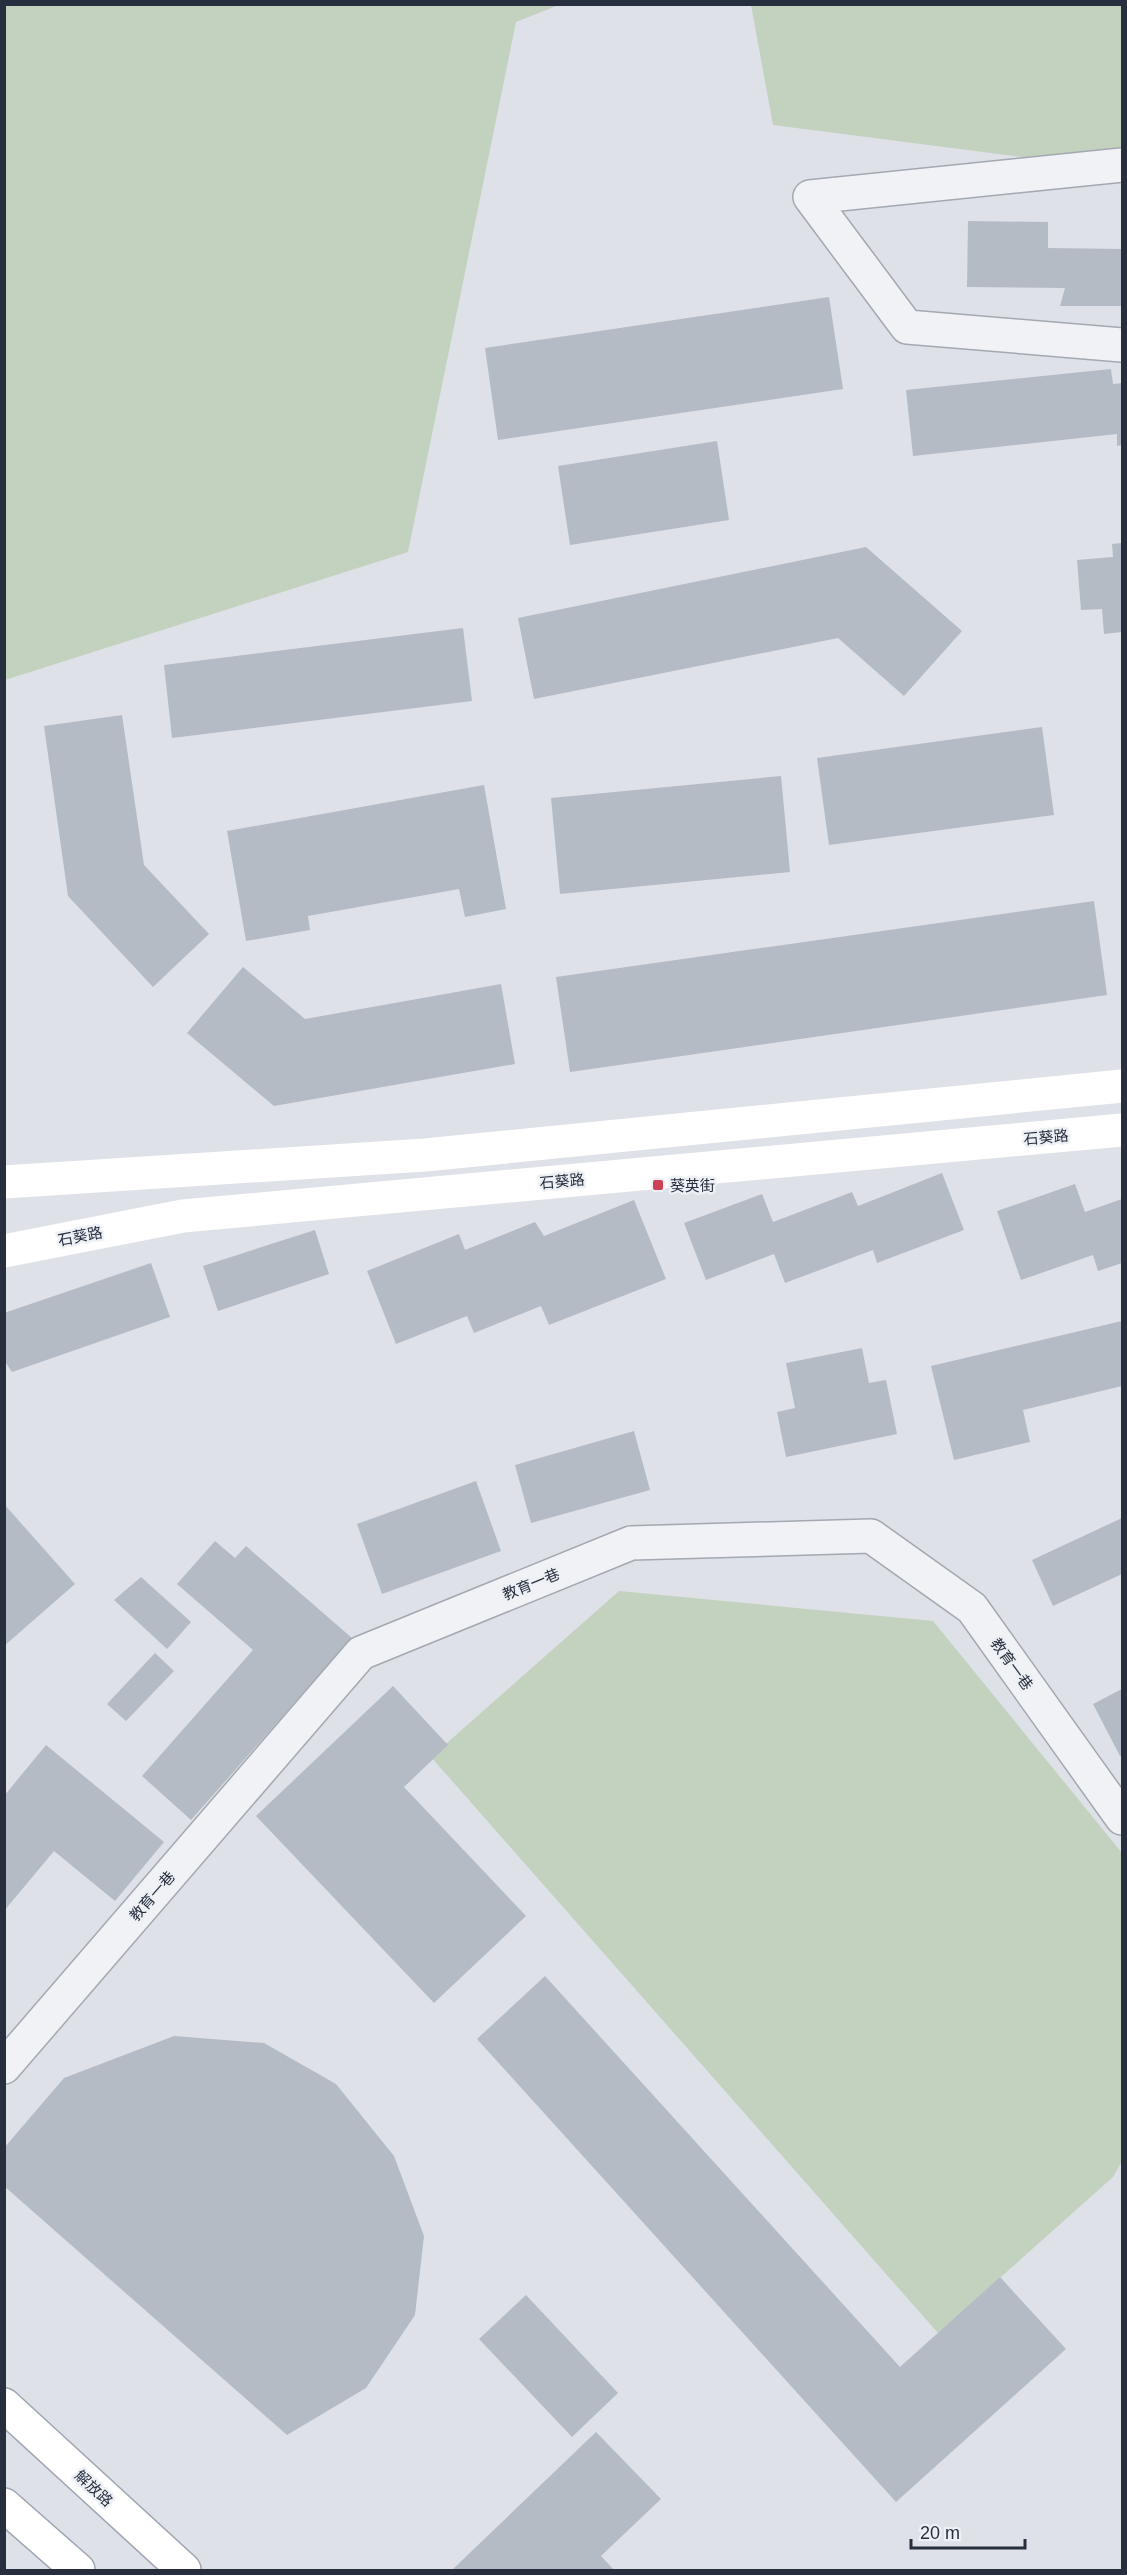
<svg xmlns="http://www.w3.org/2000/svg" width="1127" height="2575" font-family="Arial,'Noto Sans SC',sans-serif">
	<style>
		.green { fill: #c3d1bf }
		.building { fill: #b5bbc4 }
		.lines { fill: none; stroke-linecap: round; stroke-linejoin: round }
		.minor-casing { stroke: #a3a8b1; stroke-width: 36 }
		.primary-casing { stroke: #9da6b3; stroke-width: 36 }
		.minor { stroke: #f0f2f6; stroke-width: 33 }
		.secondary { stroke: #fff; stroke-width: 33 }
		.primary { stroke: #fff; stroke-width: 33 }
		.poi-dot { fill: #cd4257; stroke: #edf0f5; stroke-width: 2 }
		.labels { text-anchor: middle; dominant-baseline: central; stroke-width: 5; stroke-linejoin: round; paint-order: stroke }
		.street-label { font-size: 15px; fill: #272f3e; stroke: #edf0f5 }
		.poi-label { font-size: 15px; fill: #272f3e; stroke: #edf0f5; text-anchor: start }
	</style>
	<rect width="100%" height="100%" fill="#dee1e7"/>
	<g class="green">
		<polygon points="5,4 559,5 516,22 408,552 5,680"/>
		<polygon points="751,5 1122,5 1122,170 773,125"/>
		<polygon points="619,1591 933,1621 1122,1853 1122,2161 1113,2177 938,2333 431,1757"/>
	</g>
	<g class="building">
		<polygon points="968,221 1048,222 1048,248 1122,249 1122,306 1060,306 1065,288 967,287"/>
		<polygon points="829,297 843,389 498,440 485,348"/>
		<polygon points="1111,369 1113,384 1122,383 1122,445 1117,446 1117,434 913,456 906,390"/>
		<polygon points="717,441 729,520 570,545 558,466"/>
		<polygon points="1122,543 1122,632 1104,634 1102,609 1081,610 1077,560 1113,557 1112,544"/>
		<polygon points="866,547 962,631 904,696 838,638 534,699 518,618"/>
		<polygon points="463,628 472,701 172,738 164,665"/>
		<polygon points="122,715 144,865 209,934 153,987 68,896 44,726"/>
		<polygon points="1042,727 1054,815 829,845 817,758"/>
		<polygon points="781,776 790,872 560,894 551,798"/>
		<polygon points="484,785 506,909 465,917 459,889 308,916 310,930 246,941 227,831"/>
		<polygon points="1094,901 1107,995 570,1072 556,977"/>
		<polygon points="243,967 305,1019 501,984 515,1064 274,1106 187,1033"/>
		<polygon points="942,1173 964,1230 877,1263 873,1250 785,1283 774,1254 706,1280 684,1223 762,1194 773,1222 852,1192 858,1206"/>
		<polygon points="1075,1184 1085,1212 1122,1199 1122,1263 1098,1271 1093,1255 1021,1280 997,1211"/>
		<polygon points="634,1200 666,1279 549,1325 541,1306 474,1333 467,1316 396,1344 367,1271 459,1234 465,1250 535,1222 544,1236"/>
		<polygon points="315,1230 329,1274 218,1311 203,1266"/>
		<polygon points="151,1263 170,1317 12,1372 4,1360 4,1313"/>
		<polygon points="1122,1321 1122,1386 1023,1410 1030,1442 954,1460 931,1366"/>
		<polygon points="862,1348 869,1383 886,1380 897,1434 786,1457 777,1412 795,1408 786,1363"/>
		<polygon points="634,1431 650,1490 531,1523 515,1465"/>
		<polygon points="476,1481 501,1551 382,1594 357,1524"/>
		<polygon points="4,1504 75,1584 4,1646"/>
		<polygon points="1122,1518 1122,1574 1053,1606 1032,1560"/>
		<polygon points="215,1541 235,1558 246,1546 352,1638 191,1820 142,1776 253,1650 177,1584"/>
		<polygon points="141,1577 191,1622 167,1649 114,1600"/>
		<polygon points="155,1653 174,1671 126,1721 107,1704"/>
		<polygon points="393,1686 448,1745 404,1787 526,1916 434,2003 256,1816"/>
		<polygon points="1122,1689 1122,1755 1120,1756 1093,1704"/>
		<polygon points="46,1745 164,1842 115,1901 54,1851 4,1911 4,1796"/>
		<polygon points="545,1976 900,2367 1000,2277 1066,2349 896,2502 477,2039"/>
		<polygon points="174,2036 264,2043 336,2084 394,2156 424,2236 415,2315 366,2388 287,2435 4,2186 4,2148 64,2078"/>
		<polygon points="526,2295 618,2393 572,2437 479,2339"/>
		<polygon points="596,2432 661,2499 601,2556 614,2570 452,2570"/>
	</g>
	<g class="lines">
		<g class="minor-casing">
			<g id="minor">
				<polyline points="1122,165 810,197 907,327 1122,345"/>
				<polyline points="4,2067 361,1653 631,1543 871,1536 972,1608 1122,1818"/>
			</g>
		</g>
		<g class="primary-casing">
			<g id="primary">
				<polyline points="4,2405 184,2570"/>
				<polyline points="4,2505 78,2570"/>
			</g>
		</g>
		<use href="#minor" class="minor"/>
		<g class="secondary">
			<polyline points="4,1182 425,1155 1122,1086"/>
			<polyline points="4,1251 183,1216 1122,1130"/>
		</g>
		<use href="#primary" class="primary"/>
	</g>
	<rect class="poi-dot" x="652" y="1179" width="12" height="12" rx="3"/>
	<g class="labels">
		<g class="street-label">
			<text transform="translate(1046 1137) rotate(-5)">石葵路</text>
			<text transform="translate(562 1181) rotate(-5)">石葵路</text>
			<text transform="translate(80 1236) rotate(-11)">石葵路</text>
			<text transform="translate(531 1584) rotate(-22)">教育一巷</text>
			<text transform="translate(1012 1664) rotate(54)">教育一巷</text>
			<text transform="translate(152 1896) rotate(-49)">教育一巷</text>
			<text transform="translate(94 2488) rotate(43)">解放路</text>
		</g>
		<g class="poi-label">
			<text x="670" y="1185">葵英街</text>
		</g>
	</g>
	<rect width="1127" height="2575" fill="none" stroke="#272f3e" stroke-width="12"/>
	<path d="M911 2539v9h114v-9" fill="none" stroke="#272f3e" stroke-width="3"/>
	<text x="920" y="2539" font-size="18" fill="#272f3e" stroke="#edf0f5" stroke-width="4.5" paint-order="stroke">20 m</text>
</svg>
